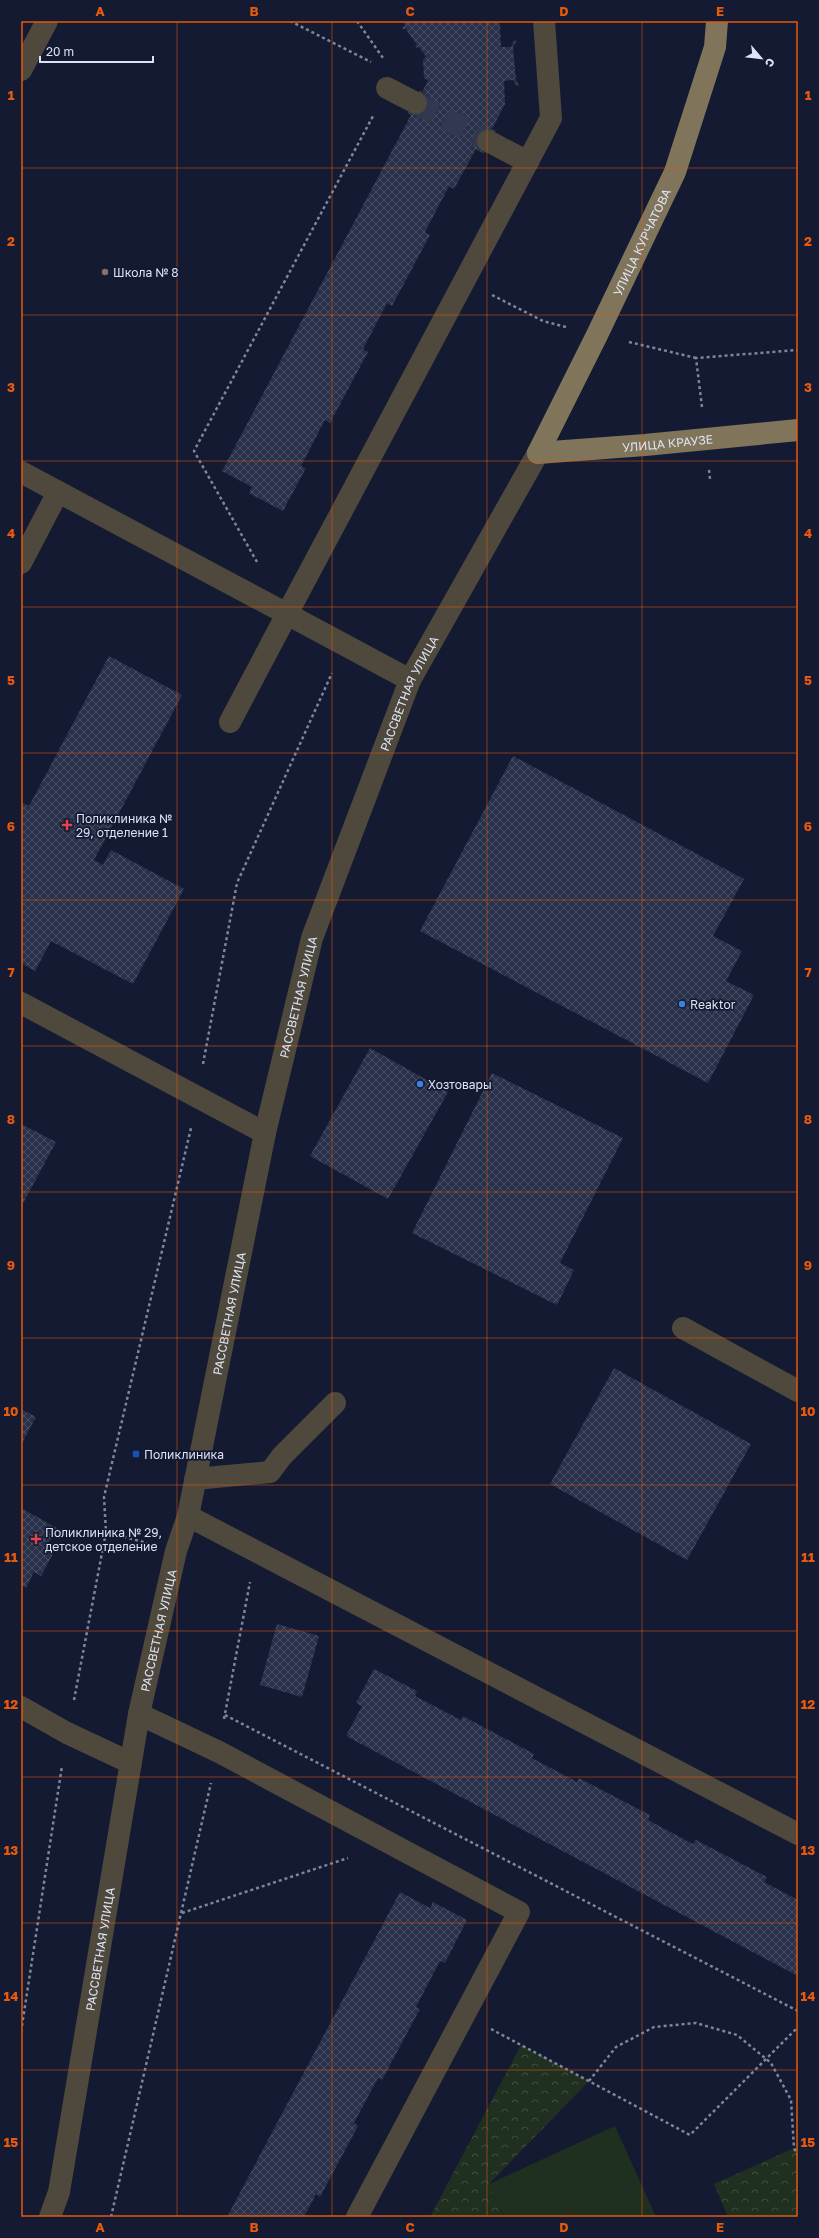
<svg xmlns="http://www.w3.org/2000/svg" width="819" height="2238" font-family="'Golos Text',sans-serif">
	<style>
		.forest { fill: url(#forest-crowns) }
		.pitch { fill: #203020 }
		.building { fill: url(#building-cross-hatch) }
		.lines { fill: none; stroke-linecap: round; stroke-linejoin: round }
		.minor-tunnel { stroke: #31384f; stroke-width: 22; stroke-dasharray: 22 11; stroke-linecap: butt }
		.path { stroke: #80869a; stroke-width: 2.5; stroke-dasharray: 3 3; stroke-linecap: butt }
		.minor { stroke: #4e493c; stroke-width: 22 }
		.major { stroke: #80755b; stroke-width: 22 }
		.grid { fill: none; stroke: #e8590c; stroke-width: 1; stroke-opacity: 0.55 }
		.education-dot { fill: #8d6e63; stroke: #131a32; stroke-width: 1.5 }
		.health-dot { fill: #e0444e; stroke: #131a32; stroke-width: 1.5 }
		.shop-dot { fill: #3f7fe0; stroke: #131a32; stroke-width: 1.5 }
		.transit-dot { fill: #1a4fb4; stroke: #131a32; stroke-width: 1.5 }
		.labels { text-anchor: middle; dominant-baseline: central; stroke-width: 3.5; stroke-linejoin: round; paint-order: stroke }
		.street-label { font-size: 12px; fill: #dde3f4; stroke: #131a32 }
		.poi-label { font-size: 12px; fill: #dde3f4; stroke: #131a32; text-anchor: start }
		.neatline { fill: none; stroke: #e8590c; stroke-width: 1.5 }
		.grid-label { font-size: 13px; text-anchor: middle; font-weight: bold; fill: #e8590c }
	</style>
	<defs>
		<pattern id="forest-crowns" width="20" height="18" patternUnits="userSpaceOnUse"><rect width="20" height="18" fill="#203020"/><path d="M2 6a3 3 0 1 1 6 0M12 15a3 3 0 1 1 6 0" fill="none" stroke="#404e41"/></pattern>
		<pattern id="building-cross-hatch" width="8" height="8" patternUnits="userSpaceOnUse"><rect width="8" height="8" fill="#28304a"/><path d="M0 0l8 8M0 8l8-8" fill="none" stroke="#474e65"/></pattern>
	</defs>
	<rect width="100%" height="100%" fill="#131a32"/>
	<g class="forest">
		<polygon points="521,2045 589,2081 489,2184 504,2217 430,2217"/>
		<polygon points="794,2148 798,2156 798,2217 728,2217 714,2184"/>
	</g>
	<polygon class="pitch" points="615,2126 656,2217 504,2217 489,2184"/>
	<g class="building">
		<polygon points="402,21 498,21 500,24 501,47 511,47 514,40 517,41 513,47 516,80 519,85 517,86 513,80 504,81 505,104 492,129 496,131 484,154 476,149 454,189 449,186 425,232 430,235 392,306 387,303 363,349 368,352 330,423 325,420 301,466 306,468 283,511 249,493 252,487 222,471 411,115 408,113 420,91 422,92 428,81 424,78 423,60 426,57 419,47 417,48 415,46 417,45 405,28 404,30 402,28 405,25"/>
		<polygon points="109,656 182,695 94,860 103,865 111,850 184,889 133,984 51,941 35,971 21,963 21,802 29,806"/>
		<polygon points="513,756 744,879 713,936 742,951 726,981 754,995 708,1083 420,931"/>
		<polygon points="370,1048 448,1092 388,1199 310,1156"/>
		<polygon points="492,1073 623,1138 560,1263 574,1270 557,1305 412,1233"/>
		<polygon points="21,1124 56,1142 21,1207"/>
		<polygon points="614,1368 751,1444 687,1560 550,1484"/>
		<polygon points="21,1409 36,1417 21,1445"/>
		<polygon points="21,1508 57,1528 45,1550 53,1554 41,1576 34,1572 26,1588 21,1585"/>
		<polygon points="277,1624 319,1636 302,1697 260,1685"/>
		<polygon points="374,1669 417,1691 415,1696 461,1720 463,1716 534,1754 532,1758 577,1782 579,1778 650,1815 648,1820 693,1844 696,1840 767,1877 764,1882 798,1900 798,1976 346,1736 362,1706 356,1703"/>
		<polygon points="400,1892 430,1908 433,1902 467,1920 445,1963 440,1961 416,2007 420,2009 382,2080 378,2078 354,2123 358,2126 320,2197 316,2194 304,2217 227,2217"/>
	</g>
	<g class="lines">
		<polyline class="minor-tunnel" points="416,103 488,141"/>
		<g class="path">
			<polyline points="290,21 371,62"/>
			<polyline points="357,21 383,58"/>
			<polyline points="492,295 543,321 566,327"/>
			<polyline points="629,342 696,358"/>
			<polyline points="702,407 696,358 798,350"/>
			<polyline points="709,470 710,479"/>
			<polyline points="257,562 194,451 373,116"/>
			<polyline points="203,1064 237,883 332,673"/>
			<polyline points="106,1532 147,1543"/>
			<polyline points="74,1700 106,1532 104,1497 191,1128"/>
			<polyline points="225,1715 798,2011"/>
			<polyline points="224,1719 250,1582"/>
			<polyline points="182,1913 348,1858"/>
			<polyline points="491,2029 690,2135 798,2027"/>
			<polyline points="21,2032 62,1766"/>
			<polyline points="589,2081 616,2047 654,2027 696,2023 737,2035 771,2063 791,2100 794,2148 798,2156"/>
			<polyline points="111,2217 211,1783"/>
		</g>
		<g class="minor">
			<polyline points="21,70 47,21"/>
			<polyline points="387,88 416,103"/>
			<polyline points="488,141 528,162"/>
			<polyline points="21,472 287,614 230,722"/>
			<polyline points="21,563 58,492"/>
			<polyline points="410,680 287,614 551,118 544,21"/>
			<polyline points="21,1003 265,1133"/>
			<polyline points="683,1328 798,1391"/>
			<polyline points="195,1479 270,1472 282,1456 335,1403"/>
			<polyline points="188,1516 798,1834"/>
			<polyline points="21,1707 67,1733 131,1763"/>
			<polyline points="139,1714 219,1752 519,1912 357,2217"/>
			<path id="s1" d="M 50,2217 L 59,2192 L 139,1714 L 176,1551 L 188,1516 L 265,1133 L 312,938 L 410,680 L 538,453"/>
		</g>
		<g class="major">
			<path id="s2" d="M 538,453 L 597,335 L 675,172 L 715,47 L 717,21"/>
			<path id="s3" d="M 538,453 L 645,445 L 798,430"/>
		</g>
	</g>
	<path class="grid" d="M 177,21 L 177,2217M 332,21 L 332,2217M 487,21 L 487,2217M 642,21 L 642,2217M 21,168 L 798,168M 21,315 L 798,315M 21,461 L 798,461M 21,607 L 798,607M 21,753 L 798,753M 21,900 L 798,900M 21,1046 L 798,1046M 21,1192 L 798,1192M 21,1338 L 798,1338M 21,1485 L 798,1485M 21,1631 L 798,1631M 21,1777 L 798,1777M 21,1923 L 798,1923M 21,2070 L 798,2070"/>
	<circle class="education-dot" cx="105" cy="272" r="4"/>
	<g class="health-dot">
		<path d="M65 819h4v4h4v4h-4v4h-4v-4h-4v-4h4z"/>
		<path d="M34 1533h4v4h4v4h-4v4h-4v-4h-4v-4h4z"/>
	</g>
	<g class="shop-dot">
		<circle cx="682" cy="1004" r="4"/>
		<circle cx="420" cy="1084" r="4"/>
	</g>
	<rect class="transit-dot" x="132" y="1450" width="8" height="8" rx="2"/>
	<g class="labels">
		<g class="street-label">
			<text stroke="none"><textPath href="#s2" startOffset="235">УЛИЦА КУРЧАТОВА</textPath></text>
			<text stroke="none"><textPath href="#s3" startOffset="130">УЛИЦА КРАУЗЕ</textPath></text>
			<text stroke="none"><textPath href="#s1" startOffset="1570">РАССВЕТНАЯ УЛИЦА</textPath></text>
			<text stroke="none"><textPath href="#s1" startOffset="1246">РАССВЕТНАЯ УЛИЦА</textPath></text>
			<text stroke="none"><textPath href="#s1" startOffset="922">РАССВЕТНАЯ УЛИЦА</textPath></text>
			<text stroke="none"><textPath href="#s1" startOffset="597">РАССВЕТНАЯ УЛИЦА</textPath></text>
			<text stroke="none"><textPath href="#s1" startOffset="273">РАССВЕТНАЯ УЛИЦА</textPath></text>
		</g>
		<g class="poi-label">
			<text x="113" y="272">Школа № 8</text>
			<text x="76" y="818">Поликлиника №<tspan x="76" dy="14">29, отделение 1</tspan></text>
			<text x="690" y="1004">Reaktor</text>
			<text x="428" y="1084">Хозтовары</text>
			<text x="144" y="1454">Поликлиника</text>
			<text x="45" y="1532">Поликлиника № 29,<tspan x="45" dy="14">детское отделение</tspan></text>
		</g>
	</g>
	<rect width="819" height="2238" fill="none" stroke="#131a32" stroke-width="44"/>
	<g transform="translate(761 58) rotate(118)" stroke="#131a32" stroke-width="3" paint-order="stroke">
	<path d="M0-3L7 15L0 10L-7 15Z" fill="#dde3f4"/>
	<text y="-6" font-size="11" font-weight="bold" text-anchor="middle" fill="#dde3f4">С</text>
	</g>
	<path d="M40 56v6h113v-6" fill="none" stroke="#dde3f4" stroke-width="2"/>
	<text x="46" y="56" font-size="12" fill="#dde3f4" stroke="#131a32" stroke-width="3" paint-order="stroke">20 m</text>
	<rect x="22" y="22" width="775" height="2194" class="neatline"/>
	<g class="grid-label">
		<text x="100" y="16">A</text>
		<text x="254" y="16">B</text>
		<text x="410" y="16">C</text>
		<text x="564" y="16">D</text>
		<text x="720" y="16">E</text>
		<text x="11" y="100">1</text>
		<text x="808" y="100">1</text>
		<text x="11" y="246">2</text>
		<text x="808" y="246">2</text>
		<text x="11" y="392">3</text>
		<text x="808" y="392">3</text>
		<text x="11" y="538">4</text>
		<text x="808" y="538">4</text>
		<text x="11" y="685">5</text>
		<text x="808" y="685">5</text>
		<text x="11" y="831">6</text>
		<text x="808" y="831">6</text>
		<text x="11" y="977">7</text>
		<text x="808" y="977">7</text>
		<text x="11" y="1124">8</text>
		<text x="808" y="1124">8</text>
		<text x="11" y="1270">9</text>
		<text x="808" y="1270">9</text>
		<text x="11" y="1416">10</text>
		<text x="808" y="1416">10</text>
		<text x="11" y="1562">11</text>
		<text x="808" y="1562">11</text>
		<text x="11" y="1709">12</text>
		<text x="808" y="1709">12</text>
		<text x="11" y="1855">13</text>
		<text x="808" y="1855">13</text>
		<text x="11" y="2001">14</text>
		<text x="808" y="2001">14</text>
		<text x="11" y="2147">15</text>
		<text x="808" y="2147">15</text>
		<text x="100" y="2232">A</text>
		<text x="254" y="2232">B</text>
		<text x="410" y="2232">C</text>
		<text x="564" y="2232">D</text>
		<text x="720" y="2232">E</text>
	</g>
</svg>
